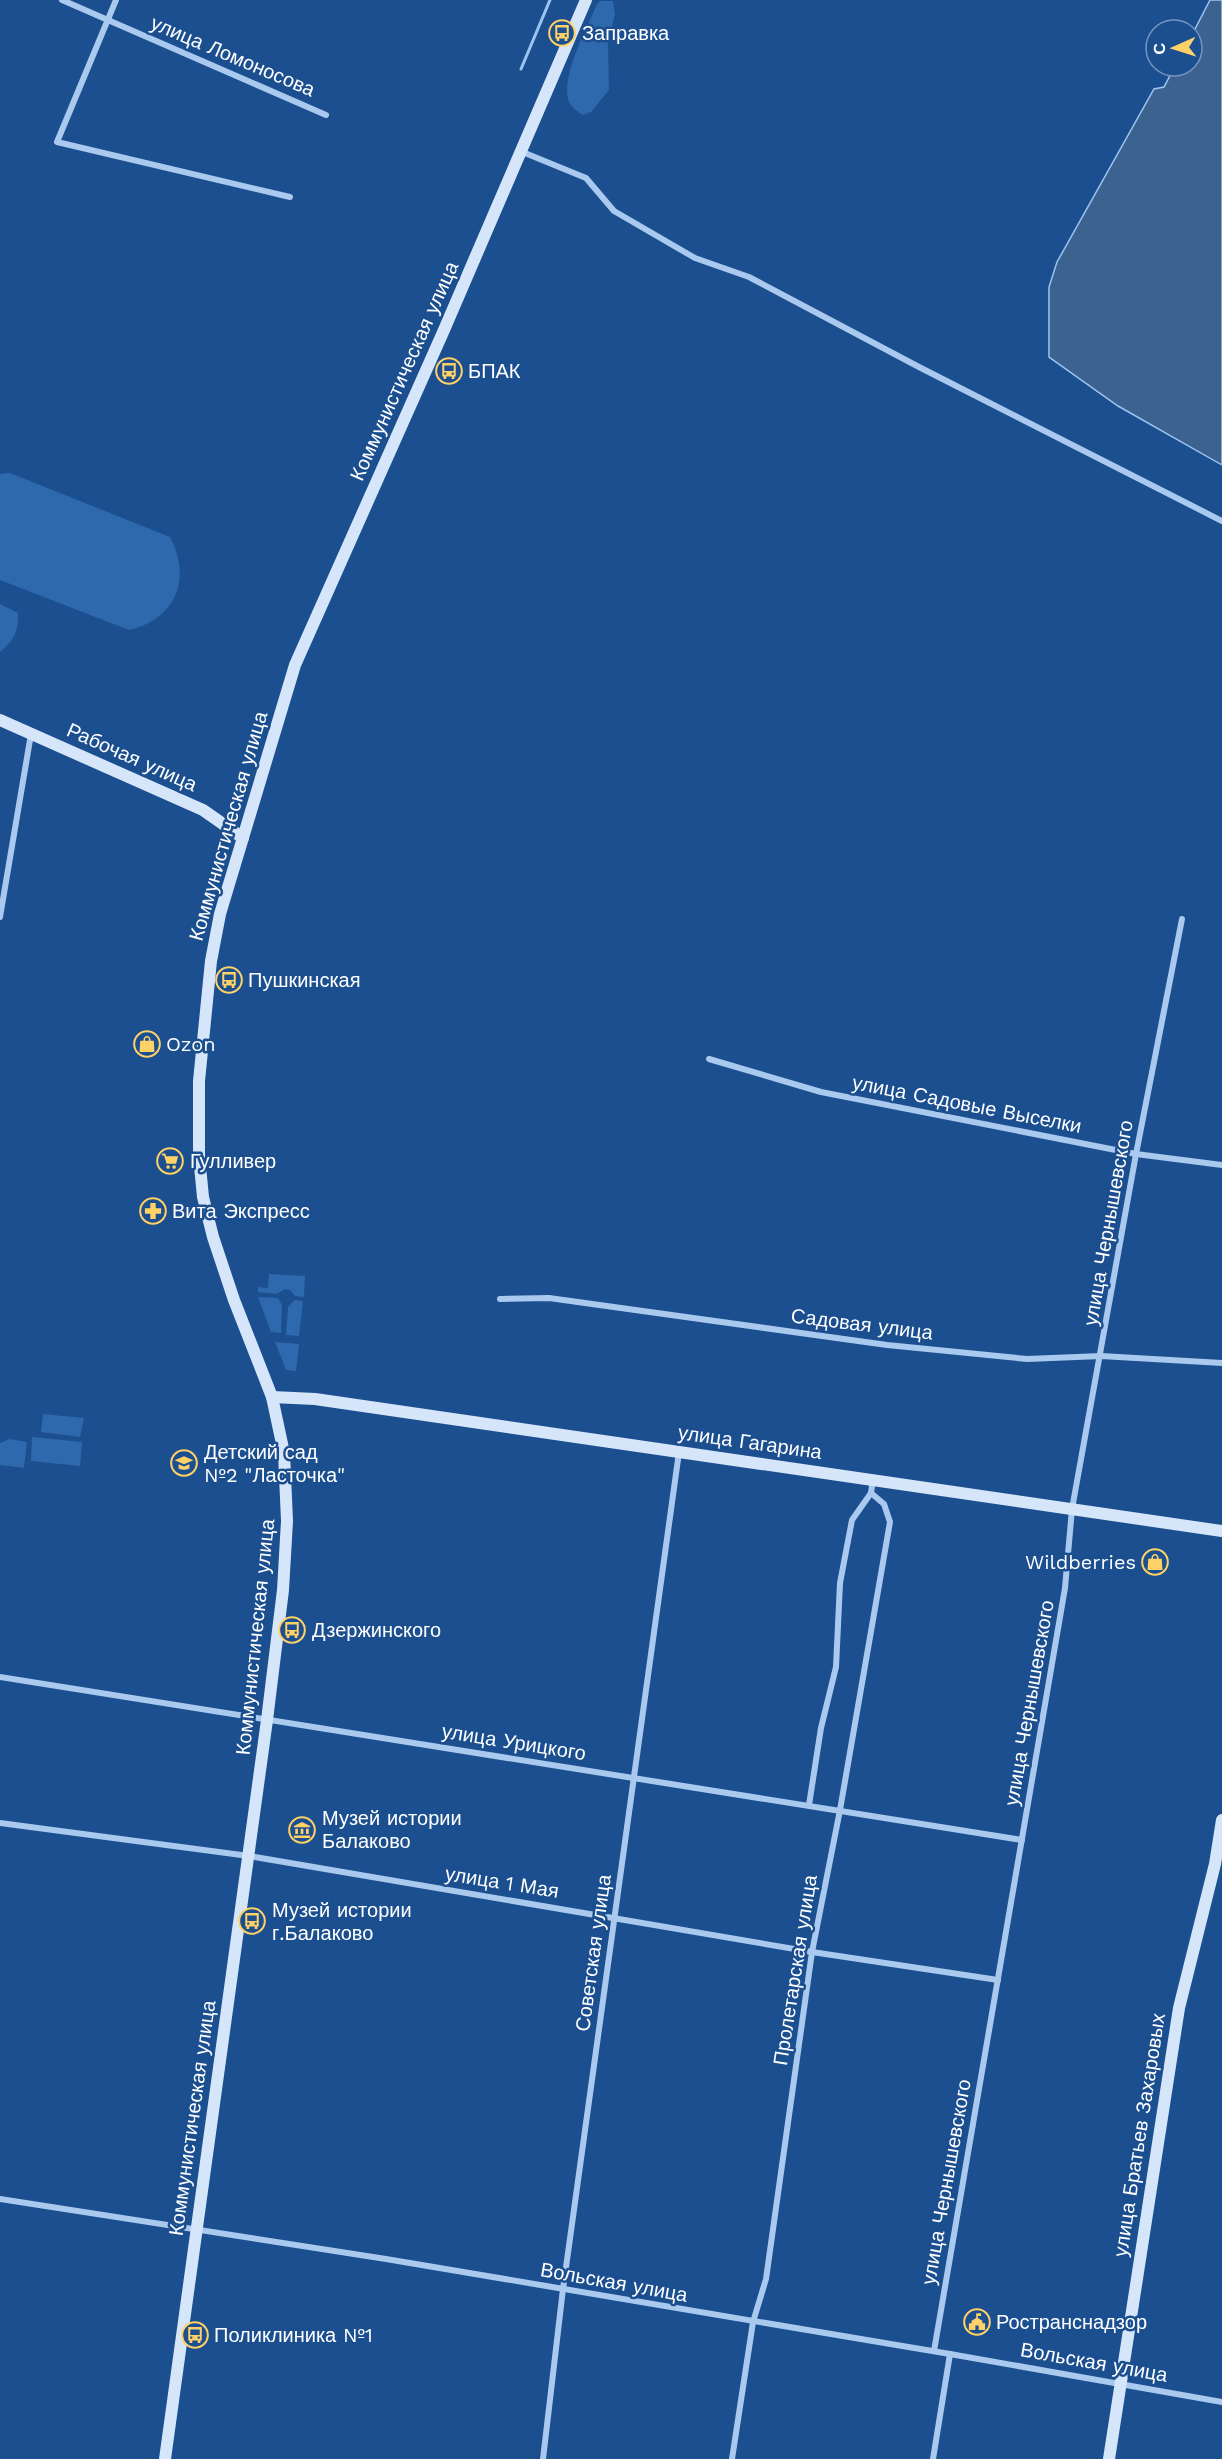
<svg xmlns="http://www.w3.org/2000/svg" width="1222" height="2459" font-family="'Work Sans',sans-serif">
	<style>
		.green { fill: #2e69ad }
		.water { fill: #3c6290; stroke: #9cc4f0; stroke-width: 1.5 }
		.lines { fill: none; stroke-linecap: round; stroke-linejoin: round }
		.stream { stroke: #9cc4f0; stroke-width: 3 }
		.street { stroke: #a9c9ee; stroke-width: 6 }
		.secondary { stroke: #d6e6fa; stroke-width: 12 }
		.labels { text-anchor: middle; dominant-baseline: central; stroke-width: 5; stroke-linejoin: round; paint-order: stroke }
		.poi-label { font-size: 20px; fill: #fff; stroke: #1b4f8f; text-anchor: start }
		.street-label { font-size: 20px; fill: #fff; stroke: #1b4f8f }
	</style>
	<rect width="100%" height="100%" fill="#1b4f8f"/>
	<g class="green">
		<path d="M 600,1 L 613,1 L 615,14 L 608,44 L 609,90 L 591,112 L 583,115 C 577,111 572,108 569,102 C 560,76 587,29 597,4 Z"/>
		<path d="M 10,473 L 170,537 C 192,579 176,619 129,630 L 0,580 L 0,474 Z"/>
		<path d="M 0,604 L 18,613 C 19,630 14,641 0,652 Z"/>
		<polygon points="269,1274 305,1276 304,1297 295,1296 290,1290 285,1289 277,1294 258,1292 258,1287 268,1288"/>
		<polygon points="258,1297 278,1298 282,1305 281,1333 271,1332"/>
		<polygon points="295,1300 303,1301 299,1336 286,1335 288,1307"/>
		<polygon points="275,1342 299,1344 296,1371 286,1370"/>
		<polygon points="43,1414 84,1418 80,1437 41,1432"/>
		<polygon points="32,1437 82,1442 80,1466 31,1461"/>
		<polygon points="10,1439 27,1442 24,1468 0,1465 0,1443"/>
	</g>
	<polygon class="water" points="1210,0 1222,0 1222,465 1118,406 1049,357 1049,287 1057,262 1154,89 1164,87 1175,66 1192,66 1192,35"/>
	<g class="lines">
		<polyline class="stream" points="521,69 550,0"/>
		<g class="street">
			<polyline points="62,0 326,115"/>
			<polyline points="116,0 57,142 290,197"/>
			<polyline points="520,151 586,178 614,211 695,258 749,277 919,367 1222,521"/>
			<polyline points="0,917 31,734"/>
			<polyline points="709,1059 821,1092 1136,1154 1222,1165"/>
			<polyline points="500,1299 549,1298 887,1345 1027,1359 1101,1356 1222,1363"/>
			<polyline points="0,1677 1022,1840"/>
			<polyline points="809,1805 821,1728 836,1667 840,1583 852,1520 871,1493"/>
			<polyline points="0,1823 249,1856 812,1952 998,1980"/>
			<polyline points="0,2199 386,2259 950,2354 1222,2402"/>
			<polyline points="934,2351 1065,1588 1072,1509 1136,1154 1182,919"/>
			<polyline points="543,2459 563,2289 679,1452"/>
			<polyline points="732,2459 753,2322 766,2279 812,1952 840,1810 890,1522 884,1504 871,1493 873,1479"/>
			<polyline points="933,2459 950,2354"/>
		</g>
		<g class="secondary">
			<polyline points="0,720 203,810 243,838"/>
			<polyline points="272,1397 315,1399 1222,1531"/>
			<polyline points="165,2459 267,1720 283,1590 287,1521 284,1453 272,1397 234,1300 213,1237 203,1197 199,1156 199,1081 211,961 220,914 295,665 444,330 586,0"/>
			<polyline points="1109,2459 1179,2008 1215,1864 1222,1820"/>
		</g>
	</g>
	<defs>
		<g id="bus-ring" transform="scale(1.35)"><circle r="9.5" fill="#1b4f8f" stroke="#ffd166" stroke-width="1.5"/><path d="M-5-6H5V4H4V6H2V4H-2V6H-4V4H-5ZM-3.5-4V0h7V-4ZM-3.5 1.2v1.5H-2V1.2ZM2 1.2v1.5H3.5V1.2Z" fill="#ffd166"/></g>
		<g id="shop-ring" transform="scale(1.35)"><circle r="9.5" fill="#1b4f8f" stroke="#ffd166" stroke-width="1.5"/><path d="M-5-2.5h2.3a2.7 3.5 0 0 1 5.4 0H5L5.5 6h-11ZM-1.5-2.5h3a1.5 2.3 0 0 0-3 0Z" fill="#ffd166"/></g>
		<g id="supermarket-ring" transform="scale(1.35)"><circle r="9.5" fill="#1b4f8f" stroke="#ffd166" stroke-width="1.5"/><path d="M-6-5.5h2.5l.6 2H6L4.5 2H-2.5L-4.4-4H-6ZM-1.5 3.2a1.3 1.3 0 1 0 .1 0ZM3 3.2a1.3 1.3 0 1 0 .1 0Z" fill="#ffd166"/></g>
		<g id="pharmacy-ring" transform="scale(1.35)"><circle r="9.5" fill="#1b4f8f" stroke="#ffd166" stroke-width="1.5"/><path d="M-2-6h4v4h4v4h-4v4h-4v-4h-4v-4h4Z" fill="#ffd166"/></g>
		<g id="school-ring" transform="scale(1.35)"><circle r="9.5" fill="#1b4f8f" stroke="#ffd166" stroke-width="1.5"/><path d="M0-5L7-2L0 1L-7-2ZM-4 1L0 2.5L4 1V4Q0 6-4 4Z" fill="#ffd166"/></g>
		<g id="museum-ring" transform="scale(1.35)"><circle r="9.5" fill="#1b4f8f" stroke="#ffd166" stroke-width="1.5"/><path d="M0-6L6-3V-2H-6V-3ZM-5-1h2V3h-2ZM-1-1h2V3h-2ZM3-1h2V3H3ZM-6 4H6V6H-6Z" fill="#ffd166"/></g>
		<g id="civic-ring" transform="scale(1.35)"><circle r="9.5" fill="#1b4f8f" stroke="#ffd166" stroke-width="1.5"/><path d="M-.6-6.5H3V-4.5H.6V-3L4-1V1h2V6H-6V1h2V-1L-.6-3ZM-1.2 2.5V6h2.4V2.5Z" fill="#ffd166"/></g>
	</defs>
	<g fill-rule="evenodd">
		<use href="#bus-ring" x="562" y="33"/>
		<use href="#bus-ring" x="449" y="371"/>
		<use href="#bus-ring" x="229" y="980"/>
		<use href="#shop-ring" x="147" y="1044"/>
		<use href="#supermarket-ring" x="170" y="1161"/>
		<use href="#pharmacy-ring" x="153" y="1211"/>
		<use href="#school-ring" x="184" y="1463"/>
		<use href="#shop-ring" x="1155" y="1562"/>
		<use href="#bus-ring" x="292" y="1630"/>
		<use href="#museum-ring" x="302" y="1830"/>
		<use href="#bus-ring" x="252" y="1921"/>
		<use href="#civic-ring" x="977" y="2322"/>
		<use href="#bus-ring" x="195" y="2335"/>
	</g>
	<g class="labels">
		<g class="poi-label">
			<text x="582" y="33">Заправка</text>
			<text x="468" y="371">БПАК</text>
			<text x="248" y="980">Пушкинская</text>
			<text x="166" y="1044">Ozon</text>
			<text x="190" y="1161">Гулливер</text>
			<text x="172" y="1211">Вита Экспресс</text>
			<text x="204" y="1452">Детский сад<tspan x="204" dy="23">№2 "Ласточка"</tspan></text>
			<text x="1136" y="1562" text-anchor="end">Wildberries</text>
			<text x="312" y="1630">Дзержинского</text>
			<text x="322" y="1818">Музей истории<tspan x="322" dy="23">Балаково</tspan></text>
			<text x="272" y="1910">Музей истории<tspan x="272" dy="23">г.Балаково</tspan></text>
			<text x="996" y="2322">Ространснадзор</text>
			<text x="214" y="2335">Поликлиника №1</text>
		</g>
		<g class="street-label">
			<text transform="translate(233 56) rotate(23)">улица Ломоносова</text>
			<text transform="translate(404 371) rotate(-66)">Коммунистическая улица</text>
			<text transform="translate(132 757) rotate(24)">Рабочая улица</text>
			<text transform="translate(228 826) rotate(-74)">Коммунистическая улица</text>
			<text transform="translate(967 1104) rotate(11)">улица Садовые Выселки</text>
			<text transform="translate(1108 1223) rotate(-80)">улица Чернышевского</text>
			<text transform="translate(862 1324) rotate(7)">Садовая улица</text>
			<text transform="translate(750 1442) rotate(8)">улица Гагарина</text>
			<text transform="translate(255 1637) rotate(-84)">Коммунистическая улица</text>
			<text transform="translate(1029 1703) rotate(-80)">улица Чернышевского</text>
			<text transform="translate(514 1742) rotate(9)">улица Урицкого</text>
			<text transform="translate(502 1882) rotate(9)">улица 1 Мая</text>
			<text transform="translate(593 1953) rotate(-82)">Советская улица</text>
			<text transform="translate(795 1970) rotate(-81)">Пролетарская улица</text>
			<text transform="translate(192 2118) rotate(-82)">Коммунистическая улица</text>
			<text transform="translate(1139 2135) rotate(-81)">улица Братьев Захаровых</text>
			<text transform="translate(946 2182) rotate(-80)">улица Чернышевского</text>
			<text transform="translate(614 2282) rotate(10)">Вольская улица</text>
			<text transform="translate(1094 2362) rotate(10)">Вольская улица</text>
		</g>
	</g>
	<g transform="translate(1174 48) rotate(267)"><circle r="28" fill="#1b4f8f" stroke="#7695bc" stroke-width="1.5"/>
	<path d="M0-4.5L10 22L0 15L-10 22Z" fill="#ffd166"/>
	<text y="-9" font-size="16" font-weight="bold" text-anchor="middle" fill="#ffffff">С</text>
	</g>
</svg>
